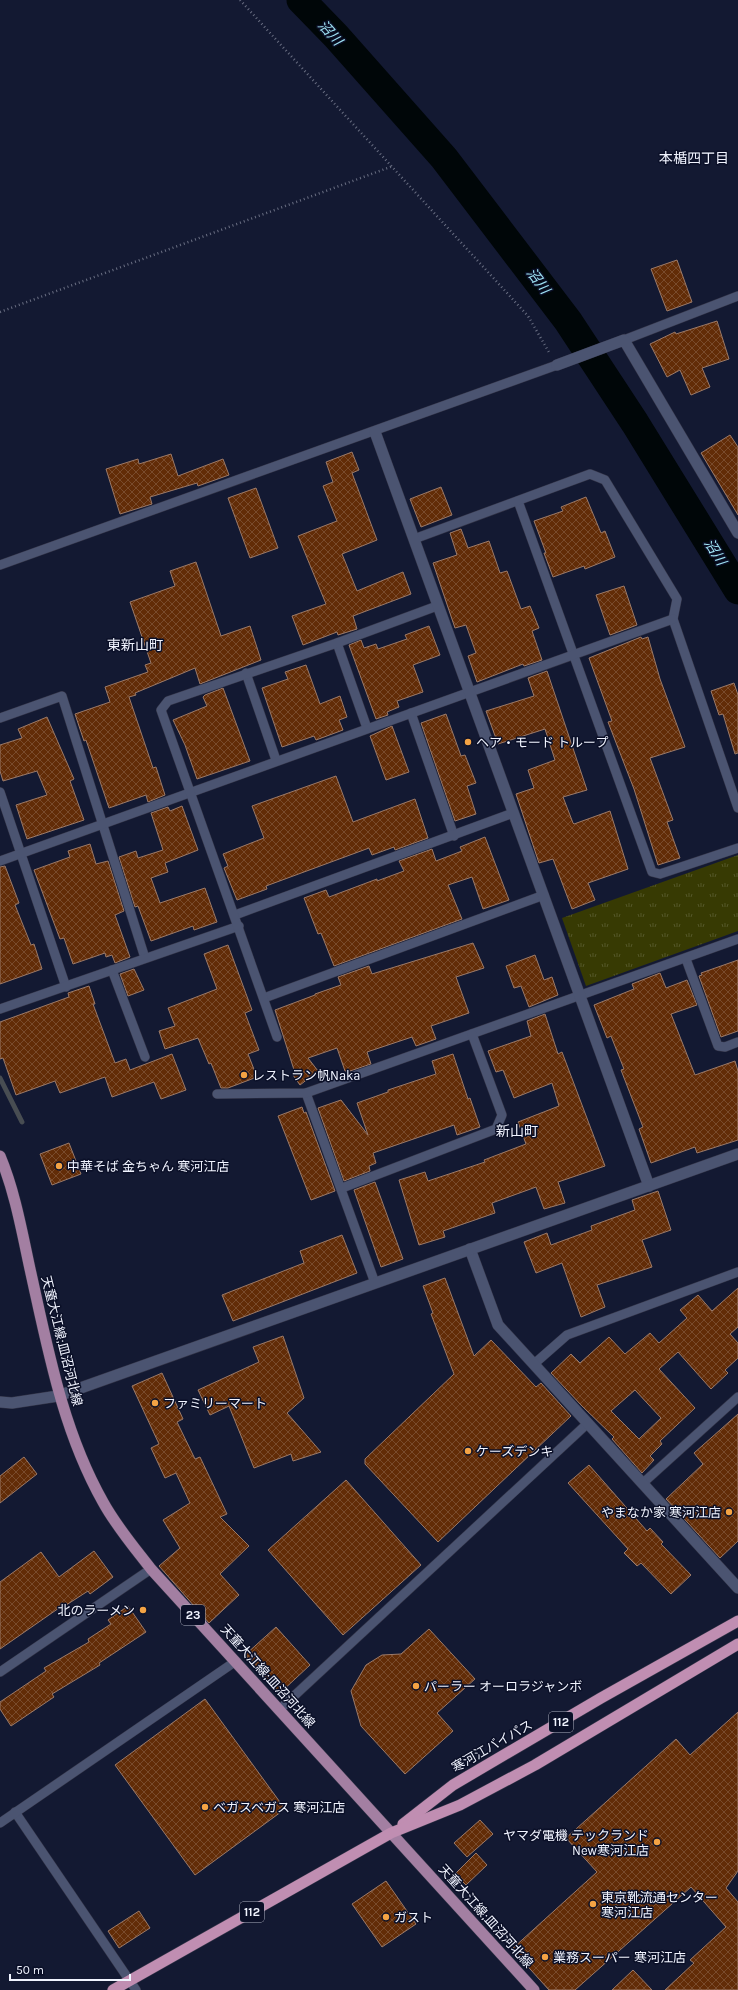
<svg xmlns="http://www.w3.org/2000/svg" width="738" height="1990" font-family="Karla,'Noto Sans JP',sans-serif">
	<style>
		.park { fill: url(#park-tufts) }
		.lines { fill: none; stroke-linecap: round; stroke-linejoin: round }
		.stream { stroke: #484d52; stroke-width: 5 }
		.river { stroke: #000608; stroke-width: 29 }
		.building { fill: url(#building-cross-hatch); stroke: #9c7a68; fill-rule: evenodd }
		.service-casing { stroke: #333447; stroke-width: 10 }
		.minor-casing { stroke: #333447; stroke-width: 12 }
		.tertiary-casing { stroke: #333447; stroke-width: 12 }
		.primary-casing { stroke: #333447; stroke-width: 12 }
		.trunk-casing { stroke: #333447; stroke-width: 12 }
		.path { stroke: #6a6f83; stroke-width: 2.5; stroke-dasharray: 1 3; stroke-linecap: butt }
		.service { stroke: #4b5471; stroke-width: 9 }
		.minor { stroke: #4b5471; stroke-width: 11 }
		.tertiary { stroke: #4b5471; stroke-width: 11 }
		.primary { stroke: #a37fa2; stroke-width: 11 }
		.trunk { stroke: #c08eb2; stroke-width: 11 }
		.poi-dot { fill: #f4a344; stroke: #0b1028; stroke-width: 1.5 }
		.labels { text-anchor: middle; dominant-baseline: central; stroke-width: 3; stroke-linejoin: round; paint-order: stroke }
		.shield { fill: #0b1028; stroke: #acb0be; stroke-width: 1 }
		.shield-label { font-size: 12px; font-weight: bold; fill: #f1f4ff }
		.poi-label { font-size: 13px; fill: #f1f4ff; stroke: #0b1028; text-anchor: start }
		.street-label { font-size: 13px; fill: #f1f4ff; stroke: #0b1028 }
		.water-label { font-size: 14px; font-style: italic; fill: #a1e6f6; stroke: #0b1028 }
		.neighbourhood-label { font-size: 14px; fill: #f1f4ff; stroke: #0b1028 }
	</style>
	<defs>
		<pattern id="park-tufts" width="24" height="20" patternUnits="userSpaceOnUse"><rect width="24" height="20" fill="#373a03"/><path d="M3 7l-1-3M5 7V3M7 7l1-3M15 17l-1-3M17 17v-4M19 17l1-3" fill="none" stroke="#545729"/></pattern>
		<pattern id="building-cross-hatch" width="8" height="8" patternUnits="userSpaceOnUse"><rect width="8" height="8" fill="#622c07"/><path d="M0 0l8 8M0 8l8-8" fill="none" stroke="#794b2c"/></pattern>
	</defs>
	<rect width="100%" height="100%" fill="#131932"/>
	<polygon class="park" points="738,855 738,931 586,986 562,918"/>
	<g class="lines">
		<polyline class="stream" points="0,1078 22,1122"/>
		<polyline class="river" points="301,0 336,36 444,158 568,321 635,423 738,590"/>
	</g>
	<g class="building">
		<polygon points="677,260 692,302 667,311 651,269"/>
		<polygon points="717,321 729,359 702,368 710,387 691,395 680,370 667,377 650,344 675,332 676,334"/>
		<polygon points="730,435 738,447 738,515 701,453"/>
		<polygon points="352,452 359,470 352,473 377,540 342,554 357,591 403,572 411,594 353,616 357,629 338,635 337,632 303,645 292,616 326,604 298,536 337,521 323,486 333,482 326,462"/>
		<polygon points="171,454 178,476 223,459 229,475 198,486 197,483 150,497 152,504 120,514 106,469 138,459 139,464"/>
		<polygon points="441,487 452,515 421,527 410,499"/>
		<polygon points="256,488 278,548 250,558 228,498"/>
		<polygon points="586,497 601,533 605,531 615,557 585,569 584,566 553,577 544,553 546,553 534,521 563,511 561,507"/>
		<polygon points="461,529 468,548 489,541 500,573 507,571 521,609 530,606 539,628 532,631 542,660 524,666 523,664 477,682 468,656 476,653 466,625 455,628 433,563 457,555 450,533"/>
		<polygon points="196,562 221,636 250,626 261,660 200,684 195,668 135,693 136,695 129,697 153,768 156,767 165,795 148,802 146,795 109,808 86,740 84,741 75,714 110,702 105,687 148,672 145,665 151,663 130,602 175,586 170,571"/>
		<polygon points="624,586 637,625 610,635 596,595"/>
		<polygon points="429,626 440,655 413,665 423,692 397,701 399,707 387,712 388,715 376,719 349,645 361,640 364,648 376,644 378,649 407,639 405,635"/>
		<polygon points="641,637 642,639 648,637 660,679 685,747 650,758 673,820 667,822 680,858 658,865 634,789 608,722 612,721 589,658"/>
		<polygon points="306,665 320,704 340,696 347,717 339,720 343,730 316,740 314,736 282,747 262,688 288,679 285,672"/>
		<polygon points="547,671 587,790 563,797 573,823 574,824 610,811 628,869 588,883 595,900 572,909 553,859 539,863 516,794 534,788 528,770 555,760 545,729 498,744 486,711 534,696 528,678"/>
		<polygon points="734,683 738,695 738,753 735,754 723,714 719,715 711,691"/>
		<polygon points="223,688 250,761 197,779 185,745 173,720 207,706 203,697 205,695"/>
		<polygon points="446,714 461,756 465,755 476,783 467,786 476,814 455,821 421,723"/>
		<polygon points="47,717 74,779 70,781 84,820 27,839 16,805 47,795 37,771 3,781 0,771 0,745 22,738 18,729"/>
		<polygon points="392,726 409,772 386,780 370,736"/>
		<polygon points="336,776 353,822 415,799 428,838 395,850 394,847 372,855 369,848 266,886 267,889 237,900 224,868 228,866 223,854 264,838 252,806"/>
		<polygon points="182,806 198,850 165,863 168,872 151,878 160,903 205,888 217,922 194,930 193,926 151,941 138,906 135,907 119,857 136,851 138,858 163,850 151,813 168,807 170,811"/>
		<polygon points="485,837 509,900 483,909 472,877 448,885 462,919 334,966 321,933 318,934 304,898 326,890 329,897 377,879 377,881 404,871 399,861 432,849 436,861 462,851 460,847"/>
		<polygon points="90,844 96,864 108,861 124,911 115,915 130,957 115,963 112,955 106,957 105,953 73,964 64,938 60,939 34,870 70,857 68,851"/>
		<polygon points="5,866 19,903 15,905 31,945 34,944 42,969 0,984 0,867"/>
		<polygon points="473,943 484,968 456,977 469,1013 431,1026 436,1039 416,1046 412,1037 367,1052 371,1064 350,1071 345,1071 337,1048 308,1058 318,1071 300,1085 293,1075 295,1073 275,1010 315,995 315,994 341,985 338,977 369,966 372,974"/>
		<polygon points="228,945 252,1010 245,1013 259,1050 248,1054 257,1077 228,1088 221,1088 211,1063 209,1064 198,1038 165,1049 159,1031 175,1026 168,1008 217,989 204,954"/>
		<polygon points="535,955 544,980 552,977 558,995 529,1007 521,986 514,988 506,966"/>
		<polygon points="738,960 738,1031 721,1037 699,976 702,975 701,973"/>
		<polygon points="134,969 144,990 128,996 120,974"/>
		<polygon points="660,973 666,988 687,980 697,1005 671,1014 695,1075 735,1061 738,1071 738,1140 697,1153 695,1147 651,1163 639,1129 643,1127 621,1070 624,1069 611,1036 607,1038 594,1005 634,989 632,984"/>
		<polygon points="89,986 95,1004 93,1004 115,1063 126,1059 130,1070 172,1054 186,1090 161,1099 154,1082 112,1097 105,1077 60,1093 55,1081 16,1095 3,1058 0,1059 0,1022 69,997 68,993"/>
		<polygon points="545,1014 558,1054 562,1052 605,1166 558,1182 565,1203 544,1209 536,1187 492,1203 495,1213 443,1231 445,1237 419,1245 399,1180 425,1172 428,1181 485,1162 484,1160 526,1144 518,1122 559,1106 552,1083 514,1098 503,1070 496,1072 488,1051 531,1036 527,1021"/>
		<polygon points="453,1054 468,1099 470,1098 480,1127 457,1135 454,1125 373,1153 376,1163 369,1166 370,1171 344,1181 318,1108 341,1100 368,1135 357,1103 388,1092 388,1090 436,1074 432,1061"/>
		<polygon points="302,1107 304,1113 306,1112 335,1191 311,1200 278,1116"/>
		<polygon points="69,1143 81,1174 52,1185 40,1154"/>
		<polygon points="375,1182 403,1259 381,1267 354,1190"/>
		<polygon points="658,1191 671,1230 642,1240 652,1267 597,1285 605,1307 581,1317 562,1263 536,1273 524,1242 547,1233 551,1245 592,1230 591,1226 635,1210 632,1200"/>
		<polygon points="342,1235 357,1273 233,1321 222,1295 304,1263 300,1251"/>
		<polygon points="445,1278 474,1356 491,1340 536,1387 541,1383 571,1416 438,1542 365,1464 365,1459 454,1374 431,1314 433,1313 423,1286"/>
		<path d="M 738,1288 L 738,1327 L 730,1334 L 738,1343 L 738,1358 L 725,1370 L 728,1373 L 711,1389 L 678,1352 L 659,1369 L 695,1408 L 660,1441 L 662,1444 L 650,1456 L 654,1460 L 642,1473 L 612,1439 L 614,1437 L 582,1406 L 551,1373 L 571,1354 L 580,1363 L 609,1337 L 625,1354 L 650,1333 L 659,1343 L 687,1318 L 680,1310 L 698,1295 L 712,1311 ZM 635,1390 L 661,1418 L 639,1439 L 611,1411 Z"/>
		<polygon points="283,1336 304,1398 287,1413 321,1452 293,1461 291,1454 254,1468 229,1406 210,1415 198,1390 259,1362 253,1347"/>
		<polygon points="162,1373 183,1419 177,1422 195,1459 200,1457 227,1514 220,1517 249,1546 220,1574 239,1595 209,1623 159,1566 180,1548 163,1520 190,1503 176,1473 165,1478 151,1448 159,1444 132,1386"/>
		<polygon points="738,1414 738,1541 720,1558 666,1499 703,1464 694,1453"/>
		<polygon points="24,1457 37,1474 0,1503 0,1476"/>
		<polygon points="589,1465 647,1531 650,1528 663,1542 661,1544 691,1575 671,1594 641,1563 637,1566 624,1553 628,1549 568,1483"/>
		<polygon points="346,1480 421,1565 343,1635 268,1550"/>
		<polygon points="94,1551 113,1577 90,1594 88,1591 60,1609 59,1608 0,1649 0,1582 41,1552 59,1577"/>
		<polygon points="128,1606 146,1632 99,1663 100,1665 52,1694 54,1697 11,1726 0,1709 0,1702 46,1671 44,1668 89,1642 88,1639 111,1624 108,1620"/>
		<polygon points="276,1627 310,1665 280,1693 245,1655"/>
		<polygon points="429,1629 475,1679 437,1713 453,1731 405,1774 361,1726 351,1691 366,1665 382,1655 401,1654"/>
		<polygon points="205,1699 285,1809 195,1875 115,1765"/>
		<polygon points="738,1712 738,1871 726,1888 738,1902 738,1990 665,1990 694,1963 690,1960 726,1927 691,1887 575,1990 549,1990 512,1949 597,1872 566,1838 676,1739 690,1755"/>
		<polygon points="480,1820 493,1834 467,1857 454,1843"/>
		<polygon points="476,1853 487,1865 466,1885 455,1874"/>
		<polygon points="386,1881 416,1924 382,1947 352,1904"/>
		<polygon points="139,1911 150,1928 119,1948 108,1931"/>
		<polygon points="633,1970 652,1990 612,1990"/>
	</g>
	<g class="lines">
		<g class="service-casing">
			<g id="service">
				<polyline points="624,340 738,296"/>
				<polyline points="518,501 652,872 660,874 738,848"/>
				<polyline points="414,539 590,474 605,480 677,599 673,619 738,808"/>
				<polyline points="0,565 557,365"/>
				<polyline points="337,643 367,728"/>
				<polyline points="246,673 276,760"/>
				<polyline points="411,713 454,836"/>
				<polyline points="0,718 62,696 145,958"/>
				<polyline points="0,792 66,987"/>
				<polyline points="0,861 673,619"/>
				<polyline points="235,915 513,813"/>
				<polyline points="686,959 718,1046 725,1047 738,1042"/>
				<polyline points="112,970 145,1057"/>
				<polyline points="264,998 544,895"/>
				<polyline points="0,1009 239,926"/>
				<polyline points="277,1037 161,710 168,701 337,643 437,606"/>
				<polyline points="306,1093 375,1283"/>
				<polyline points="217,1094 306,1093 738,939"/>
				<polyline points="342,1188 496,1129 502,1115 472,1034"/>
				<polyline points="534,1364 567,1335 738,1272"/>
				<polyline points="643,1483 738,1397"/>
				<polyline points="0,1672 151,1569"/>
				<polyline points="280,1709 588,1423"/>
				<polyline points="15,1812 136,1990"/>
				<polyline points="0,1823 236,1661"/>
			</g>
		</g>
		<g class="minor-casing">
			<g id="minor">
				<polyline points="557,365 624,340 738,533"/>
				<polyline points="375,432 649,1186"/>
				<polyline points="470,1249 498,1325 738,1588"/>
				<polyline points="58,1396 738,1154"/>
			</g>
		</g>
		<g class="tertiary-casing">
			<polyline id="tertiary" points="0,1402 12,1403 58,1396"/>
		</g>
		<g class="primary-casing">
			<path id="primary" d="M 0,1156 C 16,1194 23,1238 32,1278 C 49,1355 64,1433 103,1502 C 116,1526 134,1547 151,1569 L 534,1990"/>
		</g>
		<g class="trunk-casing">
			<g id="trunk">
				<polyline points="403,1824 453,1785 601,1698 738,1621"/>
				<polyline points="113,1990 391,1833 460,1805 535,1765 738,1644"/>
			</g>
		</g>
		<g class="path">
			<polyline points="240,0 528,316 550,354"/>
			<polyline points="0,312 393,166"/>
		</g>
		<use href="#service" class="service"/>
		<use href="#minor" class="minor"/>
		<use href="#tertiary" class="tertiary"/>
		<use href="#primary" class="primary"/>
		<use href="#trunk" class="trunk"/>
	</g>
	<g class="poi-dot">
		<circle cx="468" cy="742" r="4"/>
		<circle cx="244" cy="1075" r="4"/>
		<circle cx="59" cy="1166" r="4"/>
		<circle cx="155" cy="1403" r="4"/>
		<circle cx="468" cy="1451" r="4"/>
		<circle cx="729" cy="1512" r="4"/>
		<circle cx="143" cy="1610" r="4"/>
		<circle cx="416" cy="1686" r="4"/>
		<circle cx="205" cy="1807" r="4"/>
		<circle cx="657" cy="1842" r="4"/>
		<circle cx="593" cy="1904" r="4"/>
		<circle cx="386" cy="1917" r="4"/>
		<circle cx="545" cy="1957" r="4"/>
	</g>
	<g class="labels">
		<g class="shield">
			<rect x="181" y="1605" width="24" height="20" rx="3"/>
			<rect x="549" y="1712" width="24" height="20" rx="3"/>
			<rect x="240" y="1902" width="24" height="20" rx="3"/>
		</g>
		<g class="shield-label">
			<text x="193" y="1615">23</text>
			<text x="561" y="1722">112</text>
			<text x="252" y="1912">112</text>
		</g>
		<g class="poi-label">
			<text x="476" y="742">ヘア・モード トループ</text>
			<text x="252" y="1075">レストラン帆Naka</text>
			<text x="67" y="1166">中華そば 金ちゃん 寒河江店</text>
			<text x="163" y="1403">ファミリーマート</text>
			<text x="476" y="1451">ケーズデンキ</text>
			<text x="721" y="1512" text-anchor="end">やまなか家 寒河江店</text>
			<text x="135" y="1610" text-anchor="end">北のラーメン</text>
			<text x="424" y="1686">パーラー オーロラジャンボ</text>
			<text x="213" y="1807">ベガスベガス 寒河江店</text>
			<text x="649" y="1835" text-anchor="end">ヤマダ電機 テックランド<tspan x="649" dy="15">New寒河江店</tspan></text>
			<text x="601" y="1897">東京靴流通センター<tspan x="601" dy="15">寒河江店</tspan></text>
			<text x="394" y="1917">ガスト</text>
			<text x="553" y="1957">業務スーパー 寒河江店</text>
		</g>
		<g class="street-label">
			<text transform="translate(62 1341) rotate(76)">天童大江線;皿沼河北線</text>
			<text transform="translate(268 1676) rotate(48)">天童大江線;皿沼河北線</text>
			<text transform="translate(492 1746) rotate(-30)">寒河江バイパス</text>
			<text transform="translate(486 1916) rotate(48)">天童大江線;皿沼河北線</text>
		</g>
		<g class="water-label">
			<text transform="translate(330 33) rotate(48)">沼川</text>
			<text transform="translate(538 281) rotate(53)">沼川</text>
			<text transform="translate(715 552) rotate(58)">沼川</text>
		</g>
		<g class="neighbourhood-label">
			<text x="694" y="158">本楯四丁目</text>
			<text x="135" y="645">東新山町</text>
			<text x="517" y="1131">新山町</text>
		</g>
	</g>
	<path d="M10 1974v6h120v-6" fill="none" stroke="#f1f4ff" stroke-width="2"/>
	<text x="16" y="1974" font-size="12" fill="#f1f4ff" stroke="#0b1028" stroke-width="3" paint-order="stroke">50 m</text>
</svg>
